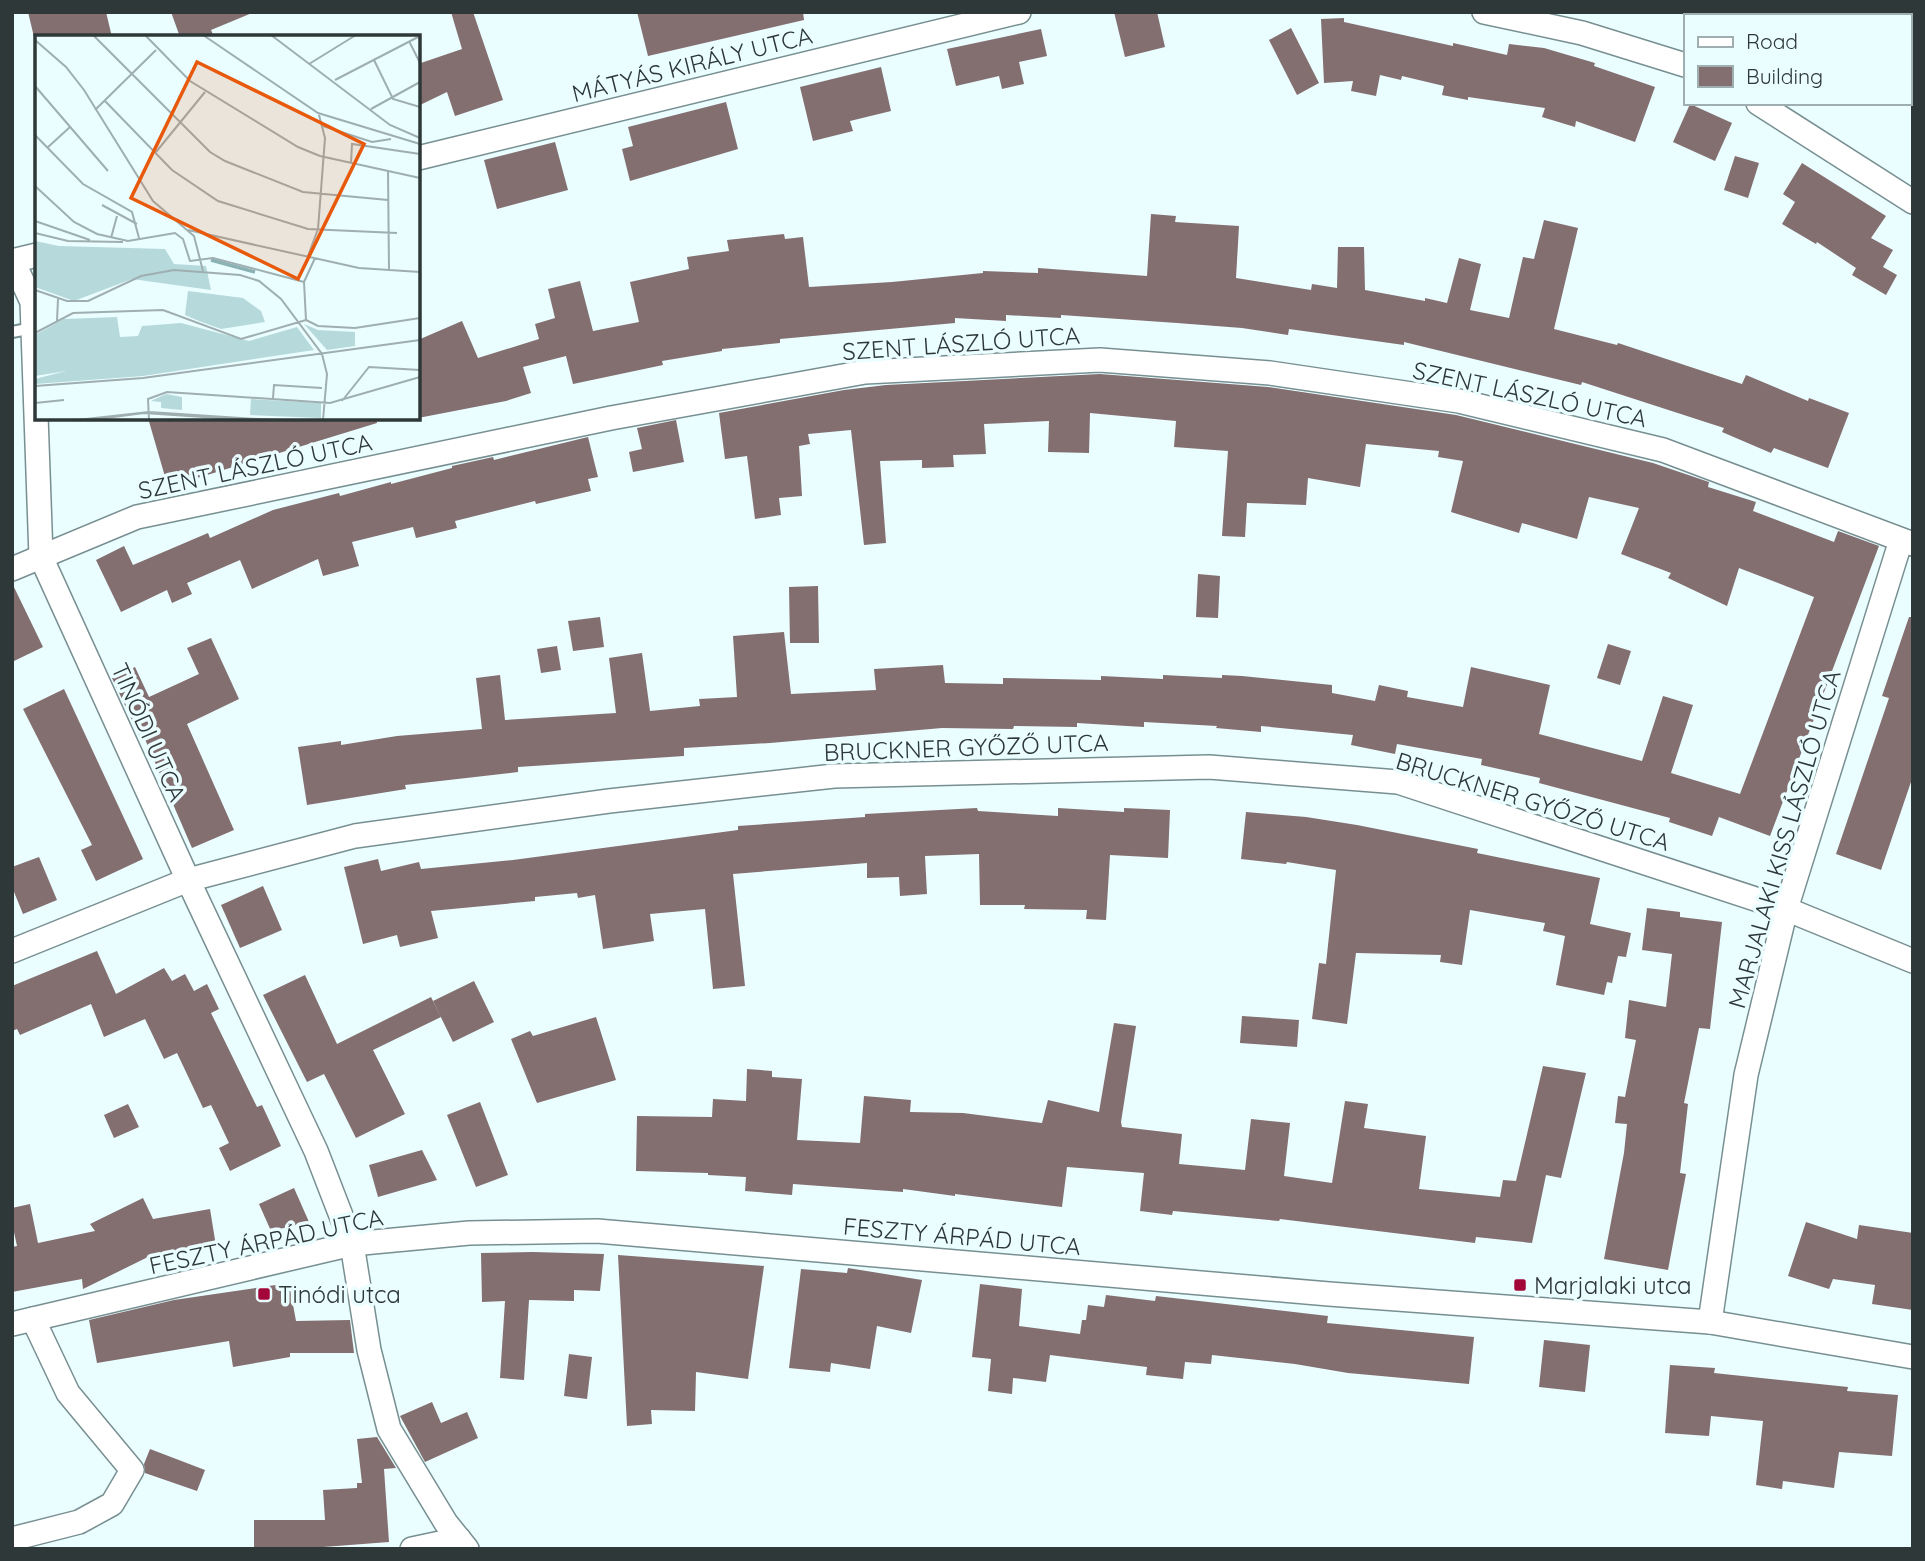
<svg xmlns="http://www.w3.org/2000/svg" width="1925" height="1561" font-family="Quicksand,sans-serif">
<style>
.building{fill:#836e70}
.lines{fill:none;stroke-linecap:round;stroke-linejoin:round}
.service-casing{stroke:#788f91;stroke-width:14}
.minor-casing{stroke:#788f91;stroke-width:26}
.service{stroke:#fff;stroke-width:10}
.minor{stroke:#fff;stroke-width:23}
.poi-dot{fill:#a30639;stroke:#eafdff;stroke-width:2.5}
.labels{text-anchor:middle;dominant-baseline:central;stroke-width:7;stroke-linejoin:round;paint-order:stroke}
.street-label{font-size:24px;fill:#2f3839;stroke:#eafdff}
.poi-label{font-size:24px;fill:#2f3839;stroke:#eafdff;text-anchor:start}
.inset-river{fill:none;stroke:#8ab2b4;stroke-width:3.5}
.inset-road{fill:none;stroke:#9faeb0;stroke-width:2}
.view{fill:#e8590c;fill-opacity:0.15;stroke:#e8590c;stroke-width:3.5}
.inset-edge{fill:none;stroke:#2f3839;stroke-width:3.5}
</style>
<rect width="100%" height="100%" fill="#eafdff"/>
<g class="building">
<path d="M 28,12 L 106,12 L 112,37 L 34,37 Z"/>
<path d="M 171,12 L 252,12 L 252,13 L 211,30 L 214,37 L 180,37 Z"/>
<path d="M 451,12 L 473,12 L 503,100 L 455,116 L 447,92 L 418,106 L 418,64 L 462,49 Z"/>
<path d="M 637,12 L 803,12 L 804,20 L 648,56 Z"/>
<path d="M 1114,12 L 1157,12 L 1165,47 L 1125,57 Z"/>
<path d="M 1344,18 L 1344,22 L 1453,46 L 1453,43 L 1507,55 L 1509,44 L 1544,48 L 1595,63 L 1594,66 L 1655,87 L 1635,142 L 1576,121 L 1575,127 L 1542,117 L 1545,108 L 1468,97 L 1468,100 L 1442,95 L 1444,86 L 1402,76 L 1401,80 L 1380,75 L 1376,96 L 1351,91 L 1353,81 L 1324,83 L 1321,19 Z"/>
<path d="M 1291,28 L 1319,83 L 1297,95 L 1269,40 Z"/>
<path d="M 1041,29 L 1047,56 L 1019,62 L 1024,84 L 1002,89 L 999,76 L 956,86 L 947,49 Z"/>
<path d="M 881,67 L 891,111 L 850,121 L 853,131 L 813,141 L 800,87 Z"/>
<path d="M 726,102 L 738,149 L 630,181 L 622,149 L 633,146 L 628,127 Z"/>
<path d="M 1690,104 L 1732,123 L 1715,161 L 1673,142 Z"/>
<path d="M 555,142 L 568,190 L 497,209 L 484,160 Z"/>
<path d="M 1735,156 L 1759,163 L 1748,198 L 1724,190 Z"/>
<path d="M 1802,163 L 1886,216 L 1871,238 L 1893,250 L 1883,267 L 1897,275 L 1886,295 L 1852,275 L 1856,268 L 1817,242 L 1816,244 L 1782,224 L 1795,202 L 1783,194 Z"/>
<path d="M 1151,214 L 1176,216 L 1175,222 L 1239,226 L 1236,278 L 1311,290 L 1312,284 L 1337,288 L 1338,247 L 1364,247 L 1365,290 L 1425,301 L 1425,298 L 1447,303 L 1459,258 L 1481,264 L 1470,310 L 1509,318 L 1523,257 L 1534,259 L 1544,220 L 1578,228 L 1554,329 L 1617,345 L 1618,343 L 1742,384 L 1746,375 L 1808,401 L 1809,398 L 1849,413 L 1828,468 L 1774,448 L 1771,453 L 1722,432 L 1724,428 L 1582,382 L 1581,385 L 1404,342 L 1404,345 L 1289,329 L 1288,335 L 1242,328 L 1177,323 L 1061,315 L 1061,318 L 1006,315 L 1006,321 L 955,318 L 955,323 L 780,339 L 780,343 L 722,349 L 722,351 L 662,361 L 663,365 L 573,384 L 566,356 L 523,367 L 531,393 L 506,401 L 418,418 L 418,340 L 462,321 L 478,358 L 539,339 L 535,324 L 555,318 L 548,289 L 580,281 L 593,331 L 639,322 L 630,282 L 689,269 L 687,257 L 729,251 L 727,240 L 784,234 L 785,239 L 803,237 L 809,287 L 892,282 L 983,273 L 983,271 L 1038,273 L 1038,268 L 1147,276 Z"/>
<path d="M 1100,374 L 1268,387 L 1456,415 L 1653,463 L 1709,482 L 1708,487 L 1756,502 L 1753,511 L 1834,542 L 1838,531 L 1879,546 L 1770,836 L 1719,817 L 1712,836 L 1669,822 L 1670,818 L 1539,783 L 1540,778 L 1481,765 L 1482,759 L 1397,744 L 1395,754 L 1351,745 L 1353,735 L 1261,726 L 1261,732 L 1216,728 L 1217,726 L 1144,722 L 1144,727 L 1077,723 L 1077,727 L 1014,726 L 1013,729 L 942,728 L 770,743 L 684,748 L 684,756 L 518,767 L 518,772 L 405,785 L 406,789 L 307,805 L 298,747 L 341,741 L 341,745 L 397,736 L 482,729 L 476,678 L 500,675 L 505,720 L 616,713 L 609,658 L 642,653 L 650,711 L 700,706 L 699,699 L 737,697 L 733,636 L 784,632 L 791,694 L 876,690 L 874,669 L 943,665 L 945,683 L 1003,684 L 1003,678 L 1101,680 L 1101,676 L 1163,679 L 1163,675 L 1222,678 L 1222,675 L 1242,676 L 1332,685 L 1332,693 L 1375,701 L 1379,685 L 1408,691 L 1407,697 L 1463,707 L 1471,667 L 1550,685 L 1539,734 L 1642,761 L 1663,696 L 1693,705 L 1671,773 L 1740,794 L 1814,597 L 1739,568 L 1727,606 L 1668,578 L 1671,573 L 1621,554 L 1639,508 L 1589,497 L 1577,539 L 1522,523 L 1519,533 L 1451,512 L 1463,461 L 1438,457 L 1439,451 L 1366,444 L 1360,487 L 1308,478 L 1306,505 L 1247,503 L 1245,537 L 1222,536 L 1228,451 L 1174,447 L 1176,421 L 1090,413 L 1089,453 L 1048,452 L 1049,421 L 984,424 L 986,454 L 953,455 L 954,467 L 922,468 L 922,460 L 880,461 L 886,543 L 864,545 L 851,430 L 808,434 L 810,444 L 799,446 L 802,496 L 779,498 L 781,515 L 755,519 L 747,456 L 725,459 L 719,413 L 844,390 L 886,385 Z"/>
<path d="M 148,418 L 376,418 L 377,423 L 168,487 Z"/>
<path d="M 676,420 L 684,462 L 633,472 L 629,452 L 642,449 L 637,428 Z"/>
<path d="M 588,437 L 598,477 L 588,479 L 591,491 L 536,504 L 535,501 L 455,521 L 457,528 L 416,538 L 413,527 L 352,542 L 359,566 L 323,576 L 318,559 L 252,589 L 240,560 L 187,583 L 192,594 L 172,603 L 167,590 L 121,612 L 96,560 L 124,546 L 133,565 L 208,533 L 210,538 L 273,510 L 339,493 L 340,496 L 391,482 L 391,484 L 452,468 L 452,466 L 493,457 L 494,460 Z"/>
<path d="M 1198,574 L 1220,576 L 1218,618 L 1196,617 Z"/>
<path d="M 12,583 L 43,647 L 12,662 Z"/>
<path d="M 818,586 L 819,643 L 790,643 L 789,587 Z"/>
<path d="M 600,617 L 604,647 L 573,651 L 568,621 Z"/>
<path d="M 1909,617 L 1913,617 L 1913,776 L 1881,870 L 1836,854 L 1889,698 L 1882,696 Z"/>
<path d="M 211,638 L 239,699 L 187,724 L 234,830 L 192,848 L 144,737 L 141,739 L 112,678 L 135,667 L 149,697 L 199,674 L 187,648 Z"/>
<path d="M 1608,644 L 1631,651 L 1620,685 L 1597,678 Z"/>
<path d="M 557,646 L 561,670 L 541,673 L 537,649 Z"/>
<path d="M 64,689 L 143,859 L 96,881 L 81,850 L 92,845 L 23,709 Z"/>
<path d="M 977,808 L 978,811 L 1058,816 L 1058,808 L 1124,812 L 1124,808 L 1170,810 L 1168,858 L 1110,855 L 1106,920 L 1086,919 L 1087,910 L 1024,909 L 1025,905 L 980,905 L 979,854 L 925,856 L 927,894 L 900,896 L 899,877 L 867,878 L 867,863 L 733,874 L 745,986 L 713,989 L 705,909 L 650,914 L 654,941 L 603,949 L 595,895 L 578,898 L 577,893 L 535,897 L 535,901 L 431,911 L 438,938 L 400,947 L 397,935 L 363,944 L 344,867 L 378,859 L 381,871 L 419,862 L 421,869 L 513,860 L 738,830 L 738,826 L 865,817 L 865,814 Z"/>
<path d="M 1246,812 L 1306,817 L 1357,825 L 1478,849 L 1477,853 L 1600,878 L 1590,924 L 1631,933 L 1626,957 L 1618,956 L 1612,983 L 1607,982 L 1604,995 L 1556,985 L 1565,936 L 1543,931 L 1545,923 L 1470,910 L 1462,965 L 1440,962 L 1441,955 L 1356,953 L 1347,1024 L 1312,1019 L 1319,963 L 1326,964 L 1336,870 L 1287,862 L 1286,864 L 1241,859 Z"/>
<path d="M 39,857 L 57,900 L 23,914 L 12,887 L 12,867 Z"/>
<path d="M 263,886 L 282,930 L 240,948 L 221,905 Z"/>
<path d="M 1647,908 L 1680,912 L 1680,917 L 1722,922 L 1710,1029 L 1699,1028 L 1684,1103 L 1688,1104 L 1680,1173 L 1686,1174 L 1668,1270 L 1604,1259 L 1624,1153 L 1627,1124 L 1615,1123 L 1618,1096 L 1625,1097 L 1636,1040 L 1625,1038 L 1629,1000 L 1666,1007 L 1672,954 L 1642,950 Z"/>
<path d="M 97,951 L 116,994 L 164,968 L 172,981 L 185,974 L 194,991 L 207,984 L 219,1009 L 211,1013 L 257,1107 L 262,1105 L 281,1146 L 230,1171 L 219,1148 L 229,1143 L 211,1105 L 203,1108 L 177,1053 L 164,1059 L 145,1019 L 104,1037 L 91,1004 L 20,1035 L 17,1029 L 12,1031 L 12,986 Z"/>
<path d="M 305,975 L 337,1044 L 431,997 L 441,1017 L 373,1050 L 405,1114 L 356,1138 L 324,1074 L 307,1082 L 263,995 Z"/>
<path d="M 474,981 L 494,1022 L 453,1042 L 433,1001 Z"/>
<path d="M 1242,1016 L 1299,1020 L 1297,1047 L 1240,1043 Z"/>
<path d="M 596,1017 L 616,1080 L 537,1103 L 511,1039 L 530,1031 L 533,1036 Z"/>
<path d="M 1114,1023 L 1136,1026 L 1121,1122 L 1122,1127 L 1182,1134 L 1179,1164 L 1245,1170 L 1251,1119 L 1290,1123 L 1284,1176 L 1332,1183 L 1345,1101 L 1368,1104 L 1364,1128 L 1426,1136 L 1419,1189 L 1500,1197 L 1503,1180 L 1516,1181 L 1543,1066 L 1586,1073 L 1561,1178 L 1546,1175 L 1532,1243 L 1476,1237 L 1475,1243 L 1280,1219 L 1279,1221 L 1173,1211 L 1172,1215 L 1140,1211 L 1144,1173 L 1067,1167 L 1062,1207 L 955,1194 L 955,1196 L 903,1189 L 903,1192 L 793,1184 L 792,1195 L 745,1191 L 746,1177 L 708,1175 L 708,1173 L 636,1171 L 637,1116 L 712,1117 L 713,1099 L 746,1101 L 747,1069 L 772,1071 L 772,1077 L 802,1079 L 797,1140 L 860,1143 L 864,1096 L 911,1100 L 910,1112 L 963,1113 L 1042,1123 L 1048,1100 L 1099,1112 Z"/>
<path d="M 480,1102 L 508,1175 L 476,1187 L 447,1115 Z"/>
<path d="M 128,1104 L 139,1127 L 114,1138 L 104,1115 Z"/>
<path d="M 422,1150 L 437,1180 L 378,1197 L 369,1165 Z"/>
<path d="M 294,1188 L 309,1222 L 271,1231 L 259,1204 Z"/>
<path d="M 143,1198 L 153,1219 L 210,1209 L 216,1246 L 150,1256 L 83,1289 L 82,1279 L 12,1292 L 12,1247 L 17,1246 L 12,1223 L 12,1208 L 30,1204 L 38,1243 L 95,1231 L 90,1224 Z"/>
<path d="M 1806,1222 L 1857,1239 L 1859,1225 L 1913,1233 L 1913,1310 L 1872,1304 L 1875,1285 L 1833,1279 L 1829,1289 L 1788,1276 Z"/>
<path d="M 533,1252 L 604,1254 L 600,1291 L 574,1290 L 574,1301 L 529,1300 L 524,1380 L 500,1378 L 505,1301 L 482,1302 L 481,1253 Z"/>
<path d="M 618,1255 L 764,1266 L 748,1379 L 696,1372 L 695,1411 L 651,1410 L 652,1424 L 627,1426 Z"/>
<path d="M 848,1268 L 922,1280 L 911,1333 L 877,1326 L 870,1369 L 831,1363 L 830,1372 L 789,1368 L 801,1269 L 847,1273 Z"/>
<path d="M 289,1283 L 296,1321 L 350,1320 L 354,1353 L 290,1353 L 290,1357 L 233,1367 L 229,1341 L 97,1363 L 89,1320 L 174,1300 Z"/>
<path d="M 980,1284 L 1022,1289 L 1019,1326 L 1080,1334 L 1082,1320 L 1086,1320 L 1088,1305 L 1104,1307 L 1106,1295 L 1155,1301 L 1156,1296 L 1243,1306 L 1328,1316 L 1327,1323 L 1474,1337 L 1469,1384 L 1348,1373 L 1295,1364 L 1212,1355 L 1211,1364 L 1185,1362 L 1183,1379 L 1146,1375 L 1147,1367 L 1050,1355 L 1046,1382 L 1013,1378 L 1012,1394 L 988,1391 L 991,1359 L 972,1357 Z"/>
<path d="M 1544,1340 L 1590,1345 L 1585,1392 L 1539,1387 Z"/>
<path d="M 569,1354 L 592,1357 L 587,1399 L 564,1396 Z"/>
<path d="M 1670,1365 L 1715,1368 L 1714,1373 L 1848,1387 L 1847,1391 L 1898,1395 L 1892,1456 L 1839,1452 L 1834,1488 L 1783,1481 L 1782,1489 L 1756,1485 L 1763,1421 L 1711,1416 L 1709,1436 L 1665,1433 Z"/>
<path d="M 432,1402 L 441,1423 L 467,1412 L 478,1438 L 425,1462 L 400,1416 Z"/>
<path d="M 377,1437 L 396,1468 L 384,1469 L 389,1542 L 297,1549 L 254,1549 L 254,1520 L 325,1520 L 323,1490 L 357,1488 L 357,1483 L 362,1483 L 357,1439 Z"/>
<path d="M 150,1449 L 205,1470 L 197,1491 L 145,1473 L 144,1464 Z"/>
</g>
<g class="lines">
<defs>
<path id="service" d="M 12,332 L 33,328"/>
<g id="minor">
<path d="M 1484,12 L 1582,33 L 1685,65"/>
<path d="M 1758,103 L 1913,202"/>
<path d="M 418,158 L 1019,12"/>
<path d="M 12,261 L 37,255"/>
<path d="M 13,261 L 32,302 L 41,557 L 188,880 L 316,1151 L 352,1244 L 369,1350 L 389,1429 L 446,1523 L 467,1549"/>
<path d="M 12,569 L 137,517 L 611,418 L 865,372 L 1100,360 L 1270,373 L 1459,401 L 1663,450 L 1913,544"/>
<path d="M 12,951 L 188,880 L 355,836 L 609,801 L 834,776 L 1209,767 L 1398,782 L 1786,909 L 1913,961"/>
<path d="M 1710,1322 L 1746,1075 L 1786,909 L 1901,540"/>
<path d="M 12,1324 L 352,1244 L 469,1233 L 597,1231 L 1329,1294 L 1710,1322 L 1913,1357"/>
<path d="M 12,1539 L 79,1522 L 112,1504 L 132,1470 L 68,1393 L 33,1319"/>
<path d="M 412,1549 L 459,1539"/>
</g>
</defs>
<use href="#service" class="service-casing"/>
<use href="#minor" class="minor-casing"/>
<use href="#service" class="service"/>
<use href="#minor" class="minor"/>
</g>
<g class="poi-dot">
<rect x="1513" y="1278" width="14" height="14" rx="3.5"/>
<rect x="257" y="1287" width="14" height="14" rx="3.5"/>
</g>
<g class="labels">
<g class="street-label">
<text transform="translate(692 64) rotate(-14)">MÁTYÁS KIRÁLY UTCA</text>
<text transform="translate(961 343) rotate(-4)">SZENT LÁSZLÓ UTCA</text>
<text transform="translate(1530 394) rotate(12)">SZENT LÁSZLÓ UTCA</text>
<text transform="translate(255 466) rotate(-12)">SZENT LÁSZLÓ UTCA</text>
<text transform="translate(149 732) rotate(66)">TINÓDI UTCA</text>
<text transform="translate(966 747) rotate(-2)">BRUCKNER GYŐZŐ UTCA</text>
<text transform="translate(1533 801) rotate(17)">BRUCKNER GYŐZŐ UTCA</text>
<text transform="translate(1784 839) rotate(-74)">MARJALAKI KISS LÁSZLÓ UTCA</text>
<text transform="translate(962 1236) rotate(5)">FESZTY ÁRPÁD UTCA</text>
<text transform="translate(266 1241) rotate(-12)">FESZTY ÁRPÁD UTCA</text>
</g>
<g class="poi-label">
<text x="1534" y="1285">Marjalaki utca</text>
<text x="278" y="1294">Tinódi utca</text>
</g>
</g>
<g transform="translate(35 35)">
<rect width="385" height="385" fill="#eafdff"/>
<path d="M 0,206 L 24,211 L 130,214 L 139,229 L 171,231 L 176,255 L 97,244 L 39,266 L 0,252 ZM 153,256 L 208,263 L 226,276 L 230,287 L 186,294 L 164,286 L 150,280 ZM 82,282 L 85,302 L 103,301 L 107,291 L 146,288 L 214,306 L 262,292 L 279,315 L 108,341 L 0,349 L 0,344 L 31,336 L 0,341 L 0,300 L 29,284 ZM 269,289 L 283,295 L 320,297 L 320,311 L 292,315 ZM 131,359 L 147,362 L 147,375 L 126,373 L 126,367 L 116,366 ZM 216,364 L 286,368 L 286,383 L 215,380 Z" fill="#b6d9dc"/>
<path class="inset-river" d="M 176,225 L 220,237"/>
<path class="inset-road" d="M 58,0 L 175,117 L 190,126 L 268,157 L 353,165M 110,0 L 155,46 L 263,112 L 285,121 L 385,143M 168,0 L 283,78 L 385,109M 236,0 L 355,90 L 385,103M 0,5 L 31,32 L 49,55 L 118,166 L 159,201 L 168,236M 374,6 L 385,28M 339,25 L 358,64 L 385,72M 274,29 L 321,0M 300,45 L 385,1M 0,51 L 73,136M 69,65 L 137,135 L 183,166 L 273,194 L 362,198M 336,74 L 385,47M 60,75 L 121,15M 288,91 L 337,107 L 356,104M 0,100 L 48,149 L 97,177 L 104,203M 12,113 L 35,92M 121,117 L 170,57M 316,128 L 317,109 L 385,119M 353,136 L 354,235M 0,151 L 39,187 L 62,199 L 93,206 L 140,198 L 148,204 L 155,226 L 178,223 L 269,247M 67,170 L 102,189M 0,186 L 55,205M 153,195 L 324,233 L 385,237M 0,198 L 33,206 L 88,207M 76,203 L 82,181M 273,221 L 283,194 L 290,103 L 284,80M 0,255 L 32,266 L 53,266 L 106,241 L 139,235 L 205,240 L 224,246 L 246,264 L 287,319 L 292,339 L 288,385M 271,285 L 283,291 L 320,293 L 385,283M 271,285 L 269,247 L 280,223M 22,286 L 23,264M 0,298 L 38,278 L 128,275 L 206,304 L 271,285M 0,351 L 108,343 L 385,305M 238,363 L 239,350 L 287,353M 307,366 L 334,332 L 385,335M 0,368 L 29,365M 42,385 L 114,377 L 238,385M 55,385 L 109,378 L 213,385M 114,385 L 113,364 L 132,357 L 295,368 L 385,342"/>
<path class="view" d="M 162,27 L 329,109 L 263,244 L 96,163 Z"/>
<rect width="385" height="385" class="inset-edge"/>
</g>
<rect width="1925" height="1561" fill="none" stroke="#2f3839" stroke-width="28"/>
<rect x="1684" y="14" width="228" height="91" fill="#eafdff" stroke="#9faeb0" stroke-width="2"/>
<rect x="1698" y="37" width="35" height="10" fill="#ffffff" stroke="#9faeb0" stroke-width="2"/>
<text x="1746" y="49" font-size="21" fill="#2f3839">Road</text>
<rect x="1698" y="66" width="35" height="21" fill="#836e70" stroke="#9faeb0" stroke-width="2"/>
<text x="1746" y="84" font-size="21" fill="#2f3839">Building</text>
</svg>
